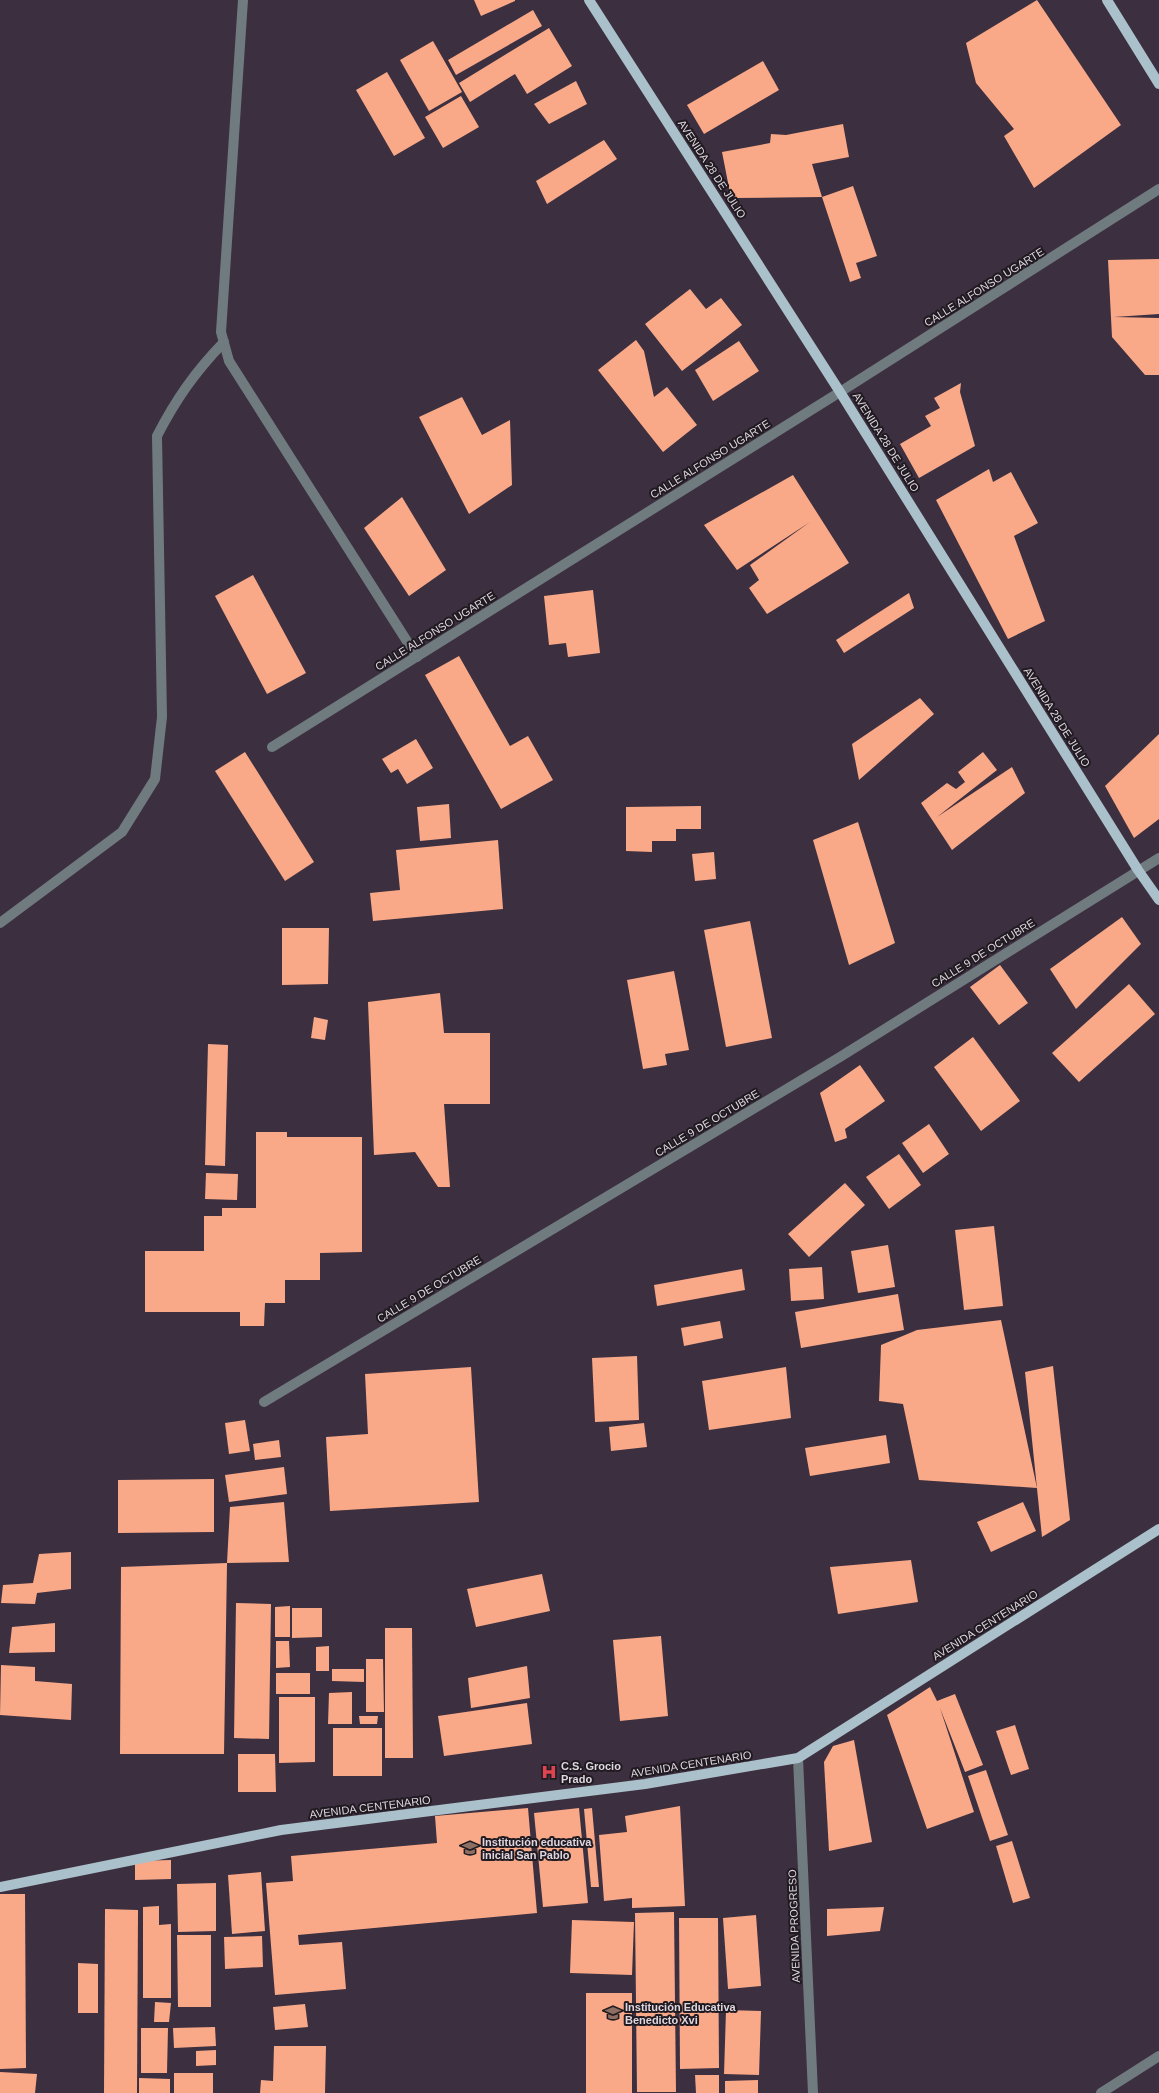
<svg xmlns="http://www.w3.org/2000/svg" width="1159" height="2093" font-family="Helvetica,sans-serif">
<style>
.building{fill:#faa988}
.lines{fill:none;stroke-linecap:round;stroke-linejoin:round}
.minor{stroke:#707b7f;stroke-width:10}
.major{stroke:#aac0ca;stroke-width:10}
.labels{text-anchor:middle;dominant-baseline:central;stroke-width:4;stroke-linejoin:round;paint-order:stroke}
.street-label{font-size:11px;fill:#dfd6e0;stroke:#201a21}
.poi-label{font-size:11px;font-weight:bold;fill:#dfd6e0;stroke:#201a21;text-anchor:start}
</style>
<rect width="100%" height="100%" fill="#3c2f3f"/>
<g class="building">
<path d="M 474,0 L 515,0 L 515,1 L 481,16 Z"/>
<path d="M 1037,0 L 1121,125 L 1034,188 L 1004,136 L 1014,129 L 976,83 L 966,43 Z"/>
<path d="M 533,10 L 542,26 L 456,75 L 448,60 Z"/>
<path d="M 549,28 L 572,66 L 527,94 L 515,74 L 470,102 L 459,83 Z"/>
<path d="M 433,41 L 462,92 L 429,111 L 400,60 Z"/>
<path d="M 763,61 L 779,90 L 704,134 L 687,105 Z"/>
<path d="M 387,72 L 425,138 L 394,156 L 356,90 Z"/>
<path d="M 576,81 L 587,104 L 549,124 L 534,104 Z"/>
<path d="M 461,96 L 479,127 L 443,148 L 425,117 Z"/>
<path d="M 843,124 L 849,157 L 812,164 L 822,197 L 731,198 L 722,152 L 770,143 L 771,134 L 786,135 Z"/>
<path d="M 604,140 L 617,159 L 547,204 L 536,181 Z"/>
<path d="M 853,186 L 877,256 L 856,263 L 861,278 L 850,282 L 822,197 Z"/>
<path d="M 1159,259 L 1159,314 L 1114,317 L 1159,318 L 1159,375 L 1145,375 L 1112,337 L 1108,260 Z"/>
<path d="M 690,289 L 706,309 L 721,298 L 742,325 L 682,371 L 645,324 Z"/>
<path d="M 636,340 L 644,351 L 654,397 L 667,387 L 697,425 L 663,452 L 598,370 Z"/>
<path d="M 739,341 L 759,371 L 713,401 L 695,370 Z"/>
<path d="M 961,383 L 960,392 L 975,446 L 919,478 L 900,444 L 931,426 L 925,416 L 940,408 L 934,398 Z"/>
<path d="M 462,397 L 482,435 L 510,420 L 512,485 L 469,514 L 419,417 Z"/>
<path d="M 989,469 L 993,482 L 1011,472 L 1038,523 L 1014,536 L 1045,621 L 1008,639 L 936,500 Z"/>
<path d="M 793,475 L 849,563 L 767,614 L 749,588 L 759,580 L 750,565 L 810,522 L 737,570 L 704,525 Z"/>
<path d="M 402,497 L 446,570 L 409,596 L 364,528 Z"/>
<path d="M 253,575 L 306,673 L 267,694 L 215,596 Z"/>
<path d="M 593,590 L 600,653 L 568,657 L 566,643 L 549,645 L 544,596 Z"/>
<path d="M 909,593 L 914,608 L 844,653 L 836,640 Z"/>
<path d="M 459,656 L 510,746 L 528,736 L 553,780 L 501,809 L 425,675 Z"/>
<path d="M 920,698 L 934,714 L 859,780 L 852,744 Z"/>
<path d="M 1159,734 L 1159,819 L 1134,838 L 1105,786 Z"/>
<path d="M 416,739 L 433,768 L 407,784 L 398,769 L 391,773 L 382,759 Z"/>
<path d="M 245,752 L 314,862 L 285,881 L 215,771 Z"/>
<path d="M 983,752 L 997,770 L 937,817 L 1012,767 L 1025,793 L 952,850 L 921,803 L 947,783 L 956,789 L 965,782 L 958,772 Z"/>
<path d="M 449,804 L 451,838 L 420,841 L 417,807 Z"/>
<path d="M 701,806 L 701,829 L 676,829 L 676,841 L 652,841 L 652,852 L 626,851 L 626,807 Z"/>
<path d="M 858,822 L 895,943 L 849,965 L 813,840 Z"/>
<path d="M 498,840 L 503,909 L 373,921 L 370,893 L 400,890 L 396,850 Z"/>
<path d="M 714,852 L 716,879 L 695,881 L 692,854 Z"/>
<path d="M 1122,917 L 1141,944 L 1076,1009 L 1050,969 Z"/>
<path d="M 750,921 L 772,1038 L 726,1047 L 704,930 Z"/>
<path d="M 282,928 L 329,928 L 328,984 L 282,985 Z"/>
<path d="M 1000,965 L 1028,1003 L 999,1025 L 970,987 Z"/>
<path d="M 674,971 L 689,1050 L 665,1054 L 667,1065 L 643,1069 L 627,980 Z"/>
<path d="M 1129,984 L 1155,1014 L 1079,1082 L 1052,1053 Z"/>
<path d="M 440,993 L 444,1033 L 490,1033 L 490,1104 L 444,1104 L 450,1187 L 438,1187 L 415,1152 L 374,1155 L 368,1002 Z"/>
<path d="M 314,1017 L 328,1020 L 325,1040 L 311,1038 Z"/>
<path d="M 973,1037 L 1020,1101 L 981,1131 L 934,1067 Z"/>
<path d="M 208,1044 L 228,1045 L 225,1166 L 205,1165 Z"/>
<path d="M 860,1065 L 885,1101 L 845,1129 L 847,1138 L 835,1142 L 820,1093 Z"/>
<path d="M 929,1124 L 949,1154 L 923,1173 L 902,1143 Z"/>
<path d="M 256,1132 L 287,1132 L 287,1137 L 362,1137 L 362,1252 L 320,1253 L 320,1280 L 285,1280 L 285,1303 L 265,1303 L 264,1326 L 240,1326 L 240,1312 L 145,1312 L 145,1251 L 204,1251 L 204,1216 L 222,1216 L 222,1208 L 256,1208 Z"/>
<path d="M 899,1154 L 921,1185 L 889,1209 L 866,1177 Z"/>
<path d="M 206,1173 L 238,1174 L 237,1200 L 205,1199 Z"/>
<path d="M 845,1183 L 865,1205 L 809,1257 L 788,1234 Z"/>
<path d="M 994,1226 L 1003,1306 L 964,1310 L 955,1230 Z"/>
<path d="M 888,1245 L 895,1287 L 858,1293 L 851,1251 Z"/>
<path d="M 822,1267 L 824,1299 L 791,1301 L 789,1269 Z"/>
<path d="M 742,1269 L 745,1290 L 657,1306 L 654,1285 Z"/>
<path d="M 898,1294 L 904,1330 L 801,1348 L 795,1312 Z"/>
<path d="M 1001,1320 L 1037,1488 L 919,1480 L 903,1404 L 879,1401 L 881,1345 L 917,1330 Z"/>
<path d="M 720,1321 L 723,1338 L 684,1346 L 681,1328 Z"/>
<path d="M 637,1356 L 639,1420 L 595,1422 L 592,1358 Z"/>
<path d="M 1053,1366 L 1070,1520 L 1042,1537 L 1025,1372 Z"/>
<path d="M 471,1367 L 479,1502 L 330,1511 L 326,1437 L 368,1434 L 365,1374 Z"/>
<path d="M 786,1367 L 791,1418 L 709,1430 L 702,1381 Z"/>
<path d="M 245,1420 L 250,1451 L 229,1454 L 225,1423 Z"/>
<path d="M 644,1423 L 647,1447 L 611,1451 L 609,1427 Z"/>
<path d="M 886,1435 L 890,1463 L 810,1476 L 805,1448 Z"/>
<path d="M 279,1440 L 281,1457 L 255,1460 L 253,1444 Z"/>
<path d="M 284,1467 L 287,1494 L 229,1502 L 225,1475 Z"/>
<path d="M 214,1479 L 214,1532 L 118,1533 L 118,1480 Z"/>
<path d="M 284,1502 L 289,1562 L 227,1563 L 224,1754 L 120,1754 L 121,1567 L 227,1563 L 230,1507 Z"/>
<path d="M 1023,1502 L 1036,1531 L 991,1552 L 977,1522 Z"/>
<path d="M 71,1552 L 71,1589 L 37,1593 L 35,1604 L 1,1603 L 3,1585 L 33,1583 L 39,1554 Z"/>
<path d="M 911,1560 L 918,1602 L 838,1614 L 830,1567 Z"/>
<path d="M 542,1574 L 550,1611 L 476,1627 L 467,1589 Z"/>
<path d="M 236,1603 L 271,1604 L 269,1739 L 234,1738 Z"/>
<path d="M 290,1606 L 290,1637 L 275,1637 L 275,1607 Z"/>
<path d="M 292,1608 L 322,1608 L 322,1637 L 292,1638 Z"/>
<path d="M 55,1623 L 55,1652 L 9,1653 L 12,1627 Z"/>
<path d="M 385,1628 L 412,1628 L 413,1758 L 385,1758 Z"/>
<path d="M 661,1636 L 668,1716 L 620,1721 L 613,1640 Z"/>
<path d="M 276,1641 L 289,1641 L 290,1667 L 276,1668 Z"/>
<path d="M 329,1646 L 329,1671 L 316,1671 L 316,1647 Z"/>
<path d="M 366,1659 L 383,1659 L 384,1712 L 366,1712 Z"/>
<path d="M 1,1665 L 35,1667 L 35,1681 L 72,1684 L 71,1720 L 0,1715 Z"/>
<path d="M 527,1666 L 530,1698 L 471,1708 L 468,1678 Z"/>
<path d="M 332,1669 L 364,1669 L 364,1682 L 332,1681 Z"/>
<rect x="276" y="1673" width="34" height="21"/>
<path d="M 930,1687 L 937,1701 L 955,1694 L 983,1765 L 965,1772 L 940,1708 L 974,1812 L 927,1829 L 887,1715 Z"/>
<path d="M 352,1692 L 352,1724 L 328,1724 L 329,1693 Z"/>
<path d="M 279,1697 L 315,1697 L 315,1762 L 279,1763 Z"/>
<path d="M 527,1703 L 532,1744 L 444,1756 L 438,1716 Z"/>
<path d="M 359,1716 L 378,1716 L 377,1724 L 360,1724 Z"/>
<path d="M 1015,1725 L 1029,1769 L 1011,1775 L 996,1731 Z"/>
<rect x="333" y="1728" width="49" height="48"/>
<path d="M 854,1740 L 872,1842 L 829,1851 L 824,1762 L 833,1746 Z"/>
<path d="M 238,1754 L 275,1754 L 276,1792 L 238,1792 Z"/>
<path d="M 986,1770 L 1008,1835 L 990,1841 L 968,1776 Z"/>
<path d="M 680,1806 L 685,1906 L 632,1908 L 632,1898 L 604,1901 L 599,1835 L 627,1832 L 625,1816 Z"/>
<path d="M 528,1808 L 537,1913 L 298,1935 L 299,1945 L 342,1942 L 346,1989 L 275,1995 L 266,1883 L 293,1881 L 291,1856 L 437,1843 L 435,1816 Z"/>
<path d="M 579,1808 L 588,1903 L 543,1907 L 534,1813 Z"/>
<path d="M 592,1808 L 599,1887 L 591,1887 L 584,1809 Z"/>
<path d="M 1012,1841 L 1030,1898 L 1013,1903 L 996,1846 Z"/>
<path d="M 171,1860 L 171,1879 L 135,1880 L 135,1861 Z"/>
<path d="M 261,1872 L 265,1931 L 232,1934 L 228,1875 Z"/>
<path d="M 216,1883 L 216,1931 L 178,1932 L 177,1884 Z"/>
<path d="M 0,1894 L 25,1894 L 26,2068 L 0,2069 Z"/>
<path d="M 159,1906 L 159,1925 L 171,1924 L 171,1998 L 143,1998 L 143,1907 Z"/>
<path d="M 884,1907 L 880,1931 L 827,1936 L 827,1909 Z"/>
<path d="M 105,1909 L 138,1910 L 137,2093 L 104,2093 Z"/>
<path d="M 674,1912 L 676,2092 L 637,2092 L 635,1913 Z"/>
<path d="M 756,1915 L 761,1986 L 728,1989 L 723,1918 Z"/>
<path d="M 679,1918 L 718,1918 L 719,2068 L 680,2069 Z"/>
<path d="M 572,1920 L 634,1922 L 632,1975 L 570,1973 Z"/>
<path d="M 177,1935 L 211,1935 L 211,2007 L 178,2007 Z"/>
<path d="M 262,1936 L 263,1967 L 225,1969 L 224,1937 Z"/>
<path d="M 78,1963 L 98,1964 L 98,2013 L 78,2013 Z"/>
<rect x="586" y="1993" width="46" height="100"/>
<path d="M 155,2002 L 171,2003 L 169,2022 L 154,2022 Z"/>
<path d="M 305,2004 L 308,2027 L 275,2030 L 273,2007 Z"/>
<path d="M 726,2010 L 761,2011 L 759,2075 L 724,2074 Z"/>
<path d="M 215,2027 L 216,2046 L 174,2048 L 173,2028 Z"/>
<path d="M 141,2028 L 168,2028 L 167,2073 L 141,2073 Z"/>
<path d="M 274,2046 L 326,2046 L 325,2093 L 260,2093 L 261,2080 L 273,2081 Z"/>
<path d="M 216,2050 L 216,2065 L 196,2066 L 196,2051 Z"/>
<path d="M 0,2072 L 37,2074 L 35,2093 L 0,2093 Z"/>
<rect x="174" y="2073" width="39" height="20"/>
<path d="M 695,2075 L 719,2075 L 719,2093 L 696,2093 Z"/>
<path d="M 139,2078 L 170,2079 L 170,2093 L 139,2093 Z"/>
<path d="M 758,2080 L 758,2093 L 725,2093 L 725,2081 Z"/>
</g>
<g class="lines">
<g class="minor">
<path d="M 243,0 L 221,332 L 229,361 L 417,657"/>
<path d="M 272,747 L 840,392 L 1159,189"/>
<path d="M 0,923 L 122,832 L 155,779 L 162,717 L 157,436 C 176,399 195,372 224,342"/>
<path d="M 264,1402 L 840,1057 L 1159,858"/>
<path d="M 798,1758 L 813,2093"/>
<path d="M 1101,2093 L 1159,2056"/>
</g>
<g class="major">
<path d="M 589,0 L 840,392 L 1138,870 L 1159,900"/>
<path d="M 1107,0 L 1159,84"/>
<path d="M 0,1887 L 281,1830 L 645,1784 L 798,1758 L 1159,1529"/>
</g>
</g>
<defs>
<symbol id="hospital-bare" viewBox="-9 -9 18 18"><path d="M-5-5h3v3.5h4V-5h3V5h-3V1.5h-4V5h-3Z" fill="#e0444e" stroke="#201a21" stroke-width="2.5" paint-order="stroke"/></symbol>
<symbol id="school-bare" viewBox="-9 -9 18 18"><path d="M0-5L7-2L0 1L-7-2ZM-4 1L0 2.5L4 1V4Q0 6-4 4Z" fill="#8d6e63" stroke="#201a21" stroke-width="2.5" paint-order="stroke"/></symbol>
</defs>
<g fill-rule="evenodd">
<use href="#hospital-bare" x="538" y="1761" width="22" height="22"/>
<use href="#school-bare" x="459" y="1837" width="22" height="22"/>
<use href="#school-bare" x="602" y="2002" width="22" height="22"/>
</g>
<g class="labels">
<g class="street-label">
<text transform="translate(712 169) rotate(57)">AVENIDA 28 DE JULIO</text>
<text transform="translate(984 287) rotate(-32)">CALLE ALFONSO UGARTE</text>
<text transform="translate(886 442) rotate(58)">AVENIDA 28 DE JULIO</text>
<text transform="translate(710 459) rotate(-32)">CALLE ALFONSO UGARTE</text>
<text transform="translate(435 631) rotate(-32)">CALLE ALFONSO UGARTE</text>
<text transform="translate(1057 717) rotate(58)">AVENIDA 28 DE JULIO</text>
<text transform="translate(983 953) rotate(-32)">CALLE 9 DE OCTUBRE</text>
<text transform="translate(707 1123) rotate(-31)">CALLE 9 DE OCTUBRE</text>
<text transform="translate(429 1289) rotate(-31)">CALLE 9 DE OCTUBRE</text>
<text transform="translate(985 1625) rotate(-32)">AVENIDA CENTENARIO</text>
<text transform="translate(691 1764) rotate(-9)">AVENIDA CENTENARIO</text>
<text transform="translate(370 1807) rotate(-7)">AVENIDA CENTENARIO</text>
<text transform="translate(794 1926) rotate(-92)">AVENIDA PROGRESO</text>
</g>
<g class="poi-label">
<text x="561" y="1766">C.S. Grocio<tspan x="561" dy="13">Prado</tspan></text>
<text x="482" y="1842">Institución educativa<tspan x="482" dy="13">inicial San Pablo</tspan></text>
<text x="625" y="2007">Institución Educativa<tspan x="625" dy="13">Benedicto Xvi</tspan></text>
</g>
</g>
</svg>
